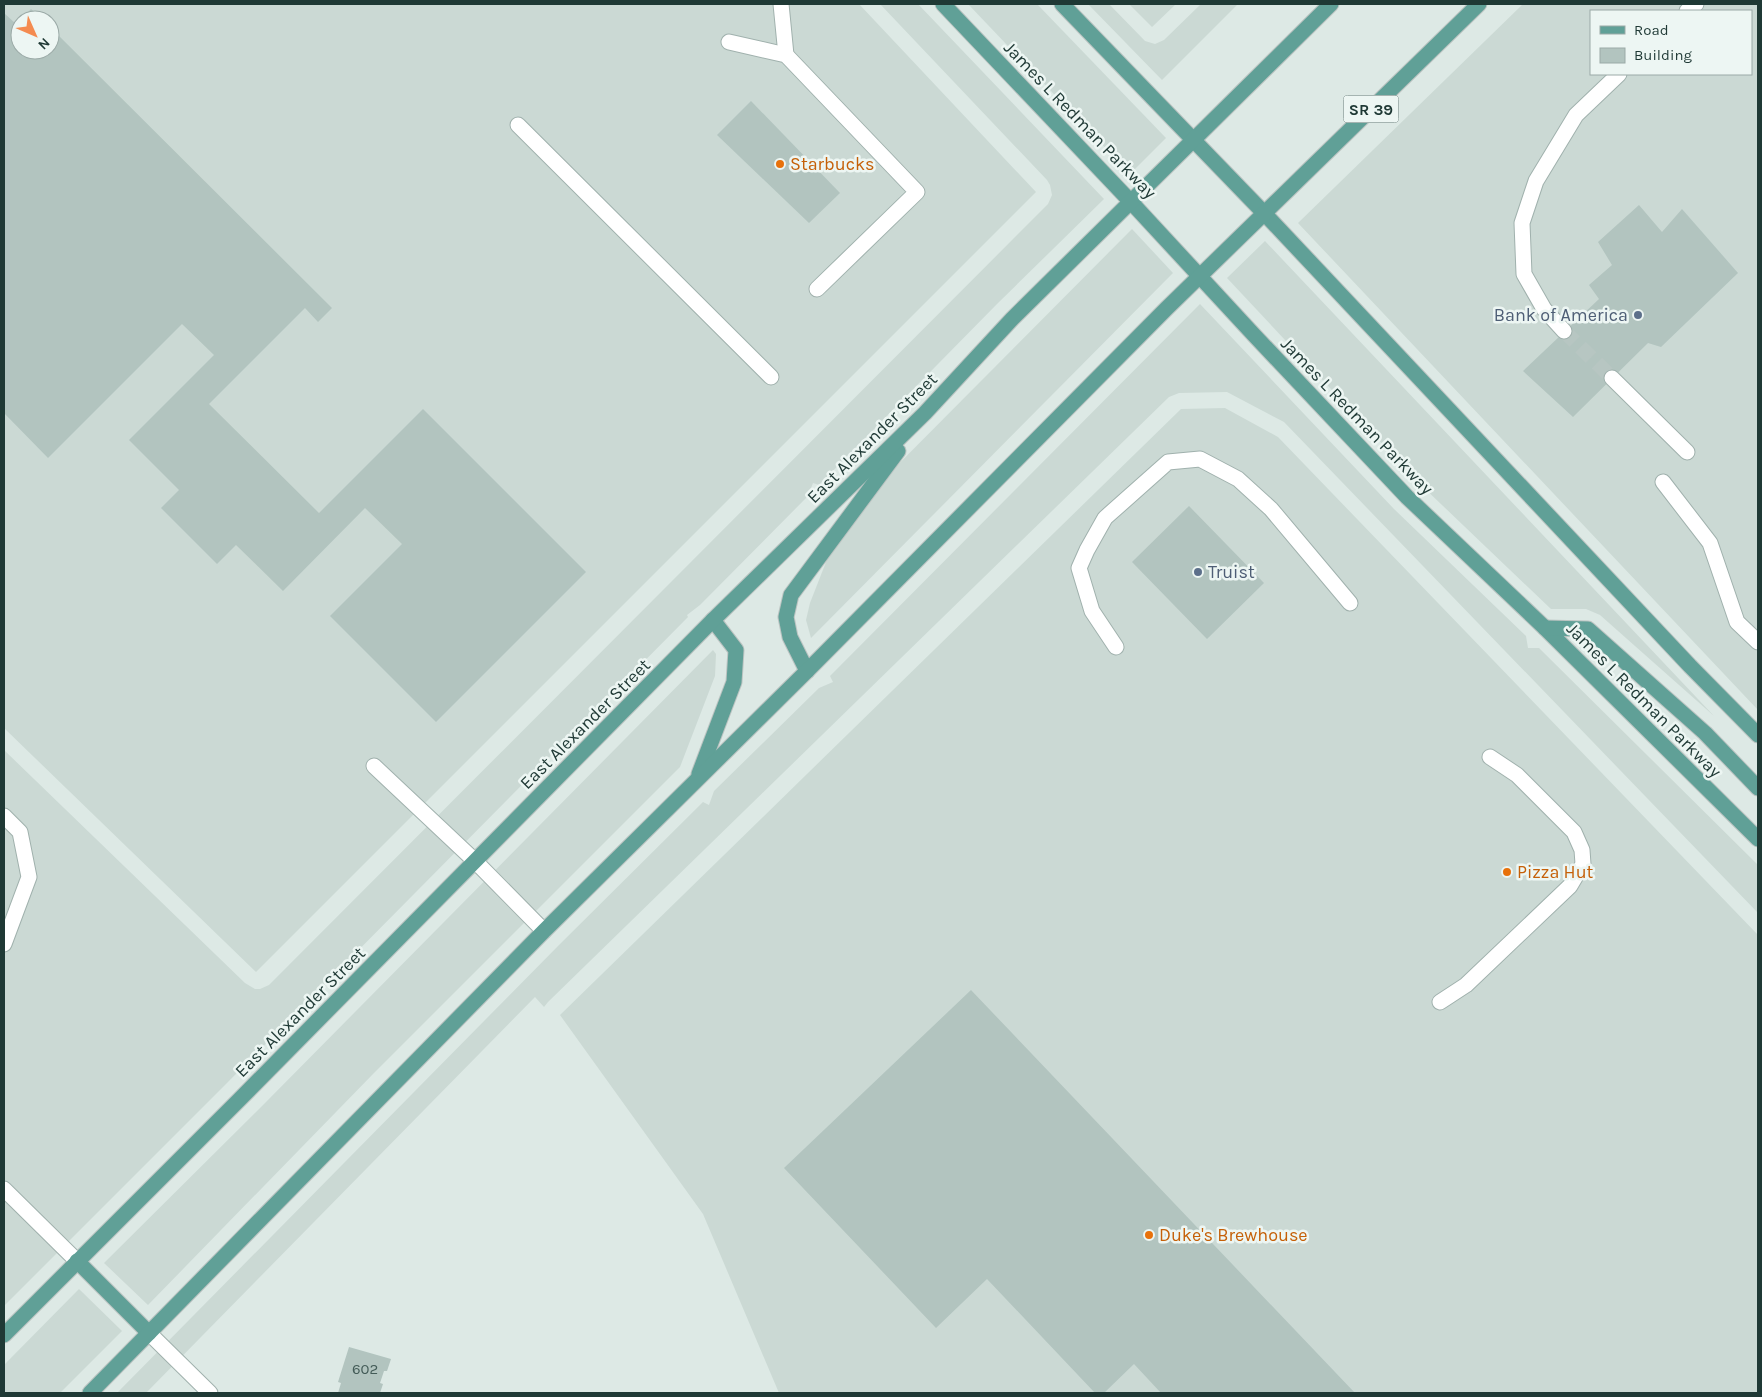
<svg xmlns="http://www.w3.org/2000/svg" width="1762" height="1397" font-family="Karla,sans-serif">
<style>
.built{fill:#cbd9d4;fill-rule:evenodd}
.building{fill:#b2c4bf}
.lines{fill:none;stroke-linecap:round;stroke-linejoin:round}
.minor-tunnel{stroke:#b7c6c2;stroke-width:15;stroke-dasharray:15 8;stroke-linecap:butt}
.minor-casing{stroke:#a0b1ad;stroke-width:17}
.major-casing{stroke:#bcc4c2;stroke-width:17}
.minor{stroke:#fff;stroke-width:15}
.major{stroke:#60a097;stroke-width:15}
.food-dot{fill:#e8710a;stroke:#edf6f3;stroke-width:2}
.service-dot{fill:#5c6f8a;stroke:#edf6f3;stroke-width:2}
.labels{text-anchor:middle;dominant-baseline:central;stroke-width:5;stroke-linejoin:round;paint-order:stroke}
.number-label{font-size:15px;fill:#445c58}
.shield{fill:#edf6f3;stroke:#5d726e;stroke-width:1}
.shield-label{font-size:16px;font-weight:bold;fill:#1f3935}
.street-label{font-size:18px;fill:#1f3935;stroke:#edf6f3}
.food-label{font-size:18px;fill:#c56008;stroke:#edf6f3;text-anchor:start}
.service-label{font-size:18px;fill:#4e5e75;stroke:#edf6f3;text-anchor:end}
</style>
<rect width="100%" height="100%" fill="#dde9e5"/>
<g class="built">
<path d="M 4,4 L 859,4 L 1036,192 L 256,972 L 4,728 ZM 20,20 L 50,20 L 50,50 L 20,50 Z"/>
<path d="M 880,4 L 918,4 L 1104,199 L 997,304 L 819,485 L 813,483 L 808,496 L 700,605 L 687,615 L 688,617 L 225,1085 L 4,1306 L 4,750 L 245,983 L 255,989 L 260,989 L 269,985 L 1048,204 L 1052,195 L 1050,185 L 1047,180 Z"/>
<path d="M 968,4 L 1037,4 L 1166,138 L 1130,174 Z"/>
<path d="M 1088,4 L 1109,4 L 1145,41 L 1155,44 L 1164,40 L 1201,4 L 1238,4 L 1162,80 Z"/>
<path d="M 1129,4 L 1176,4 L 1152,27 Z"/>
<path d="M 1523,4 L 1758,4 L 1758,710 L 1298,223 ZM 1591,11 L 1751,11 L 1751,74 L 1591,74 Z"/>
<path d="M 1132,229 L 1173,273 L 811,638 L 806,620 L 810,603 L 842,521 Z"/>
<path d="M 1265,241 L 1714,716 L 1600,615 L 1586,609 L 1551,609 L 1420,484 L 1227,278 Z"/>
<path d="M 1200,304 L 1394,509 L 1526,636 L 1528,648 L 1539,648 L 1758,865 L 1758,913 L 1284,422 L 1227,392 L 1179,393 L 1169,397 L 548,1002 L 544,1007 L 535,997 L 146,1393 L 117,1393 L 559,945 L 703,802 L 709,805 L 714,791 L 819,688 L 833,682 L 830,676 Z"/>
<path d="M 1225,408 L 1278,437 L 1758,935 L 1758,1393 L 779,1393 L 703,1214 L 560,1015 L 1181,409 Z"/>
<path d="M 713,650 L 716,654 L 715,676 L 680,767 L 373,1074 L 148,1305 L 104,1263 L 267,1101 Z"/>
<path d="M 79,1289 L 122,1331 L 60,1393 L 4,1393 L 4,1365 Z"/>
</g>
<g class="building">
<path d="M 31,9 L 43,20 L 20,20 L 20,50 L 50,50 L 50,27 L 332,308 L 318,322 L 305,308 L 209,404 L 319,513 L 423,409 L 586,572 L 436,722 L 330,616 L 402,544 L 365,508 L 283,591 L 236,545 L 217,564 L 161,508 L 179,490 L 129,440 L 214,355 L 182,324 L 48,458 L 4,413 L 4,13 L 16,24 Z"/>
<path d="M 751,101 L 840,193 L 809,223 L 717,135 Z"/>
<path d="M 1639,205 L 1662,232 L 1682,209 L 1738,273 L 1661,347 L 1648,343 L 1573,417 L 1523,371 L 1599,299 L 1589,285 L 1612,265 L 1598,242 Z"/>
<path d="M 1189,506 L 1264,583 L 1207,639 L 1132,562 Z"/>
<path d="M 971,990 L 1355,1393 L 1161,1393 L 1134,1364 L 1104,1393 L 1095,1393 L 987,1279 L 936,1328 L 784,1168 Z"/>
<path d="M 349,1347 L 391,1359 L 387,1371 L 384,1371 L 380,1383 L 383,1384 L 380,1393 L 338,1393 L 341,1383 L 338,1382 Z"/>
</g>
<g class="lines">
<path class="minor-tunnel" d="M 1564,331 L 1612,378"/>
<defs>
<g id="minor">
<path d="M 781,4 L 786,55"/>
<path d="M 1687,11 L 1696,4"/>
<path d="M 729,42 L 786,55 L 917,192 L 817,289"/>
<path d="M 518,125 L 771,377"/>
<path d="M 1564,331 L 1544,309 L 1524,274 L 1522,223 L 1536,181 L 1576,115 L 1619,74"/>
<path d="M 1612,378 L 1687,452"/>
<path d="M 1663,482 L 1710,543 L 1737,622 L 1758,642"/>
<path d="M 1116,647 L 1092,611 L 1079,568 L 1087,550 L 1105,518 L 1168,462 L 1200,459 L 1238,479 L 1271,509 L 1350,603"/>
<path d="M 374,766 L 475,861 L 544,931"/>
<path d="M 4,816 L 20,832 L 29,877 L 4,944"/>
<path d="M 1440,1002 L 1466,985 L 1570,886 L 1583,864 L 1582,850 L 1574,832 L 1517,775 L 1490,757"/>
<path d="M 4,1189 L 77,1261"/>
<path d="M 149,1333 L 210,1393"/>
</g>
<g id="major">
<path d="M 943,4 L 1131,202 L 1254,335 L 1407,497 L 1545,628 L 1758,839"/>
<path d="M 1062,4 L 1264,213 L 1690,666 L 1758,735"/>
<path d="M 1545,628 L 1588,629 L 1705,733 L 1758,788"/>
<path d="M 807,671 L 790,637 L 786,617 L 791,595 L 898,451"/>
<path d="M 699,774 L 734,682 L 736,650 L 713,620"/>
<path d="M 77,1261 L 149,1333"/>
<path d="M 4,1335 L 239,1100 L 713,620 L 925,413 L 1012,319 L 1331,4"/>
<path d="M 90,1393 L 544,931 L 807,671 L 1167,308 L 1479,4"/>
</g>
</defs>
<use href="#minor" class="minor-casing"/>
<use href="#major" class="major-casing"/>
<use href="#minor" class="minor"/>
<use href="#major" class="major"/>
</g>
<g class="food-dot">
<circle cx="780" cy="164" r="5"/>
<circle cx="1507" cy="872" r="5"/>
<circle cx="1149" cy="1235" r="5"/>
</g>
<g class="service-dot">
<circle cx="1638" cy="315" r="5"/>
<circle cx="1198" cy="572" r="5"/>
</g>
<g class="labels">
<g class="number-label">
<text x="365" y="1369">602</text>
</g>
<rect class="shield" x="1343.5" y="95.5" width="55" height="27" rx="4"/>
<g class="shield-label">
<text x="1371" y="109">SR 39</text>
</g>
<g class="street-label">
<text transform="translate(1080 120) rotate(46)">James L Redman Parkway</text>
<text transform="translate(1357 416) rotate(46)">James L Redman Parkway</text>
<text transform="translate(872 438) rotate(-45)">East Alexander Street</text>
<text transform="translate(1644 700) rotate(45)">James L Redman Parkway</text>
<text transform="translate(585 724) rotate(-45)">East Alexander Street</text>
<text transform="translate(300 1012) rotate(-45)">East Alexander Street</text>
</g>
<g class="food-label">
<text x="790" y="164">Starbucks</text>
<text x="1517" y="872">Pizza Hut</text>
<text x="1159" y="1235">Duke's Brewhouse</text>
</g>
<g class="service-label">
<text x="1628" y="315">Bank of America</text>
<text x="1208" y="572" text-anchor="start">Truist</text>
</g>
</g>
<rect width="1762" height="1397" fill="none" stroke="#1f3935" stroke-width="10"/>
<rect x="1590" y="10" width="162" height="65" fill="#edf6f3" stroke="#9baaa7"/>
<rect x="1600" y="26" width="25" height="8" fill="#60a097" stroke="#9baaa7"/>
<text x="1634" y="35" font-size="15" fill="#1f3935">Road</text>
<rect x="1600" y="48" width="25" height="15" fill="#b2c4bf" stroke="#9baaa7"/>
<text x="1634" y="60" font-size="15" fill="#1f3935">Building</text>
<g transform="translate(35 35) rotate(135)"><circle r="24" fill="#edf6f3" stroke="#9baaa7"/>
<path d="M0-4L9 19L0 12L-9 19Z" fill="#f48b50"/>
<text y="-8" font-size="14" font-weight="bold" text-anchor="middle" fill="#1f3935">N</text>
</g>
</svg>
